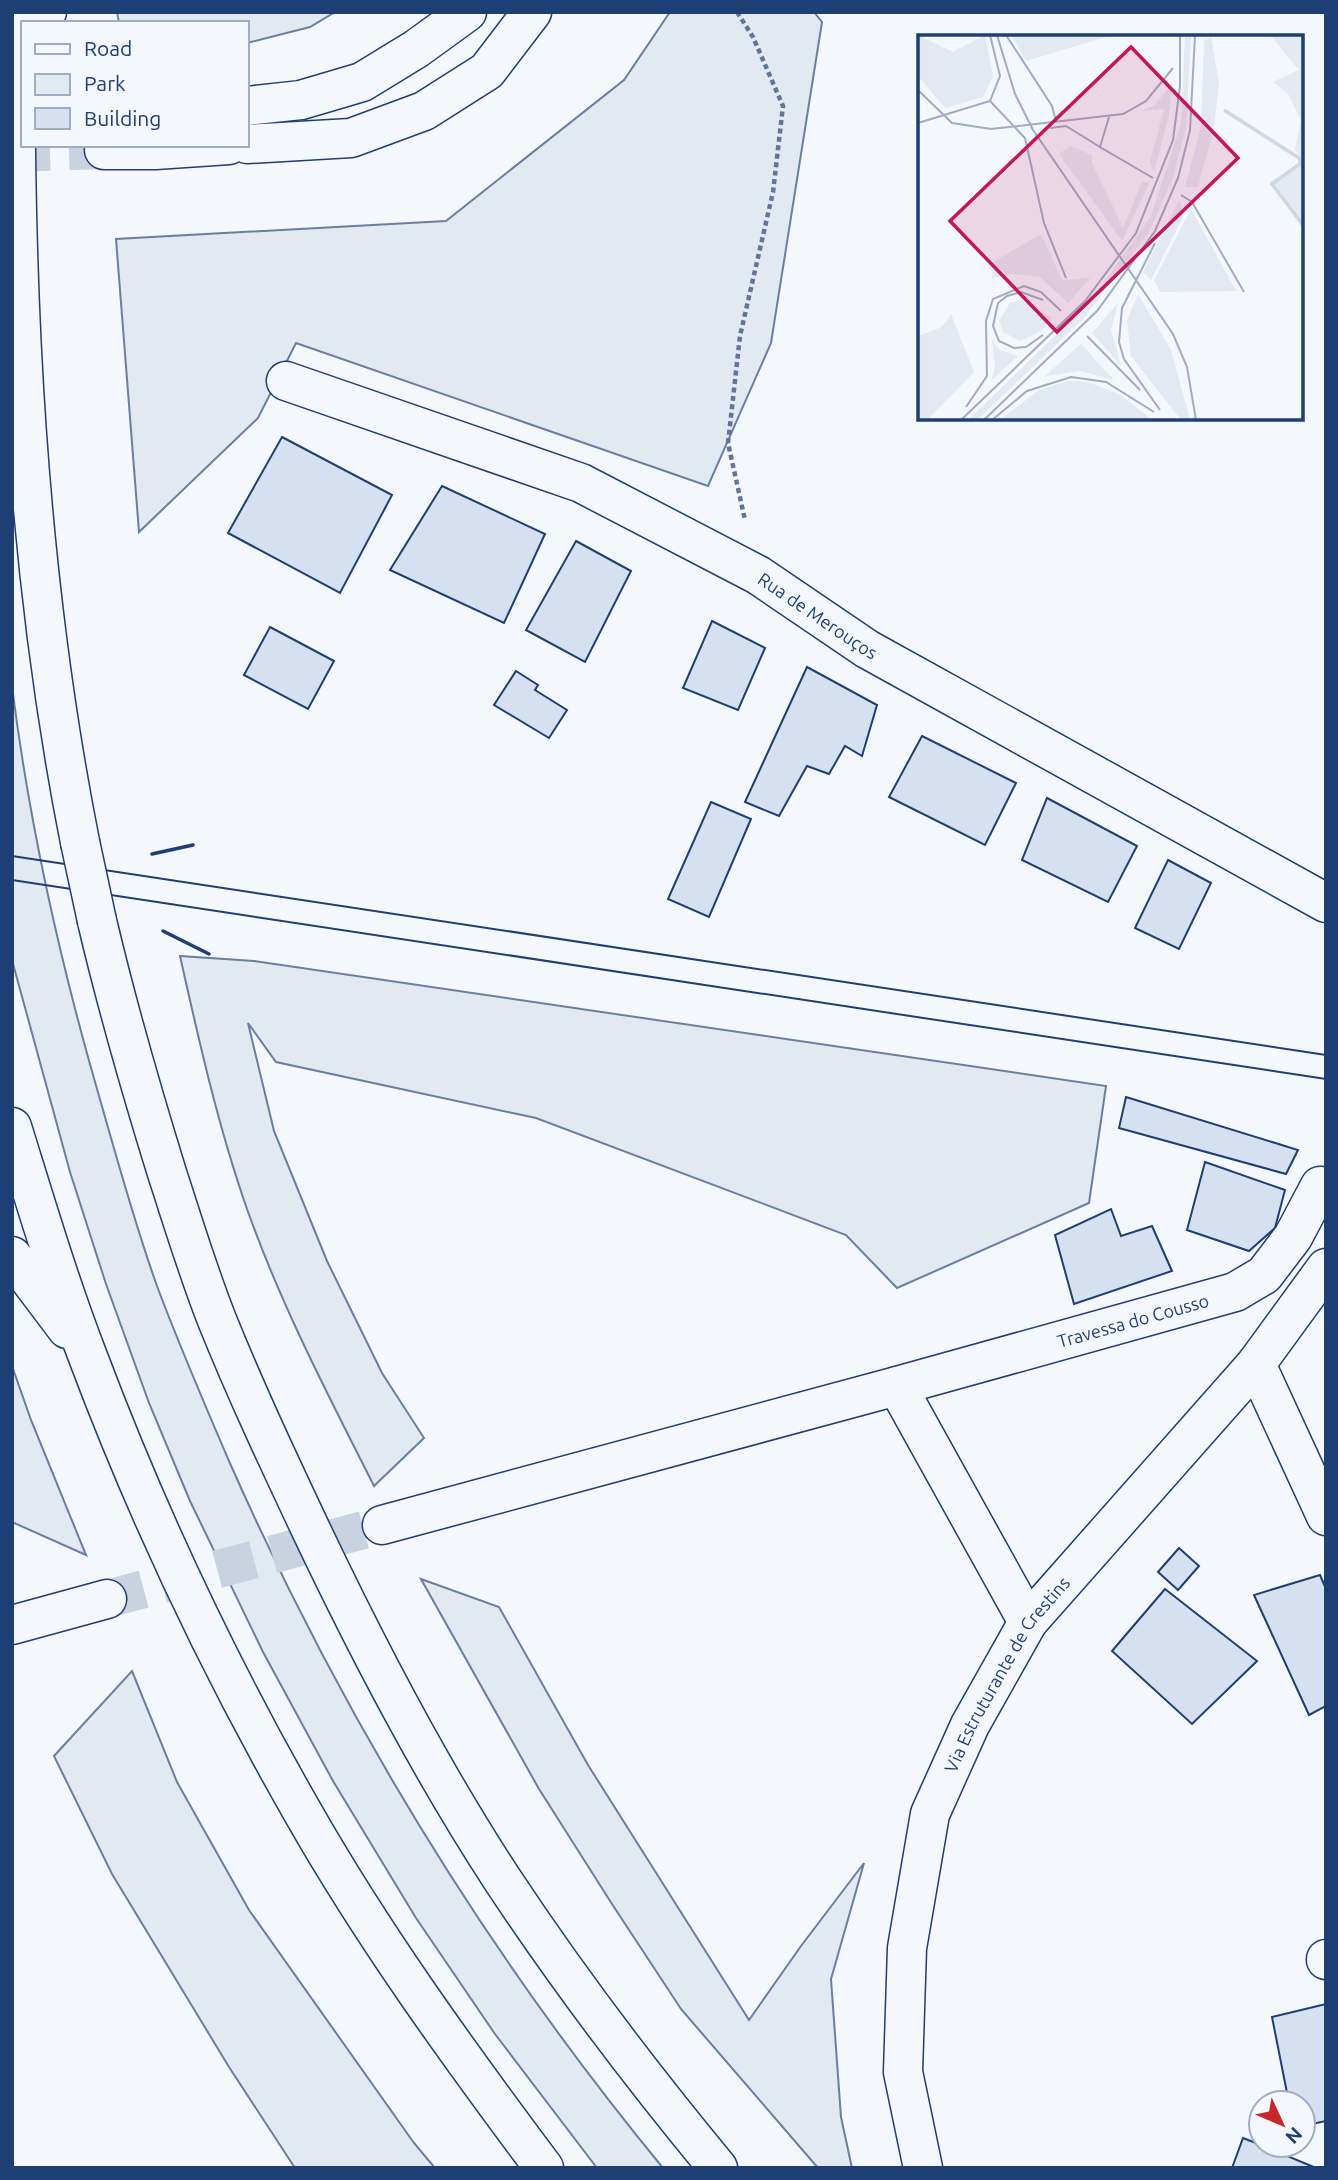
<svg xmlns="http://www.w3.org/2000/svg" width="1338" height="2180" font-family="Ubuntu,sans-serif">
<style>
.green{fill:#e3e9f0;stroke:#687fa3;stroke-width:2}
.building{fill:#d5e0f0;stroke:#1d3f73;stroke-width:2}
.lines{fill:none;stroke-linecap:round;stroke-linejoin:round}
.minor-tunnel{stroke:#c9d2e0;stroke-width:38;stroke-dasharray:38 19;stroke-linecap:butt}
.highway-tunnel{stroke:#c9d2e0;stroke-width:38;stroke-dasharray:38 19;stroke-linecap:butt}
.minor-casing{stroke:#1d3f73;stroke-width:41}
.major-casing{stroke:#1d3f73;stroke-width:41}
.highway-casing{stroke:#1d3f73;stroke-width:41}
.path{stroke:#5e769c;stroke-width:4.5;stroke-dasharray:5 3.5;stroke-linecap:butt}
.minor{stroke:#f4f7fb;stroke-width:38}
.major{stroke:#f4f7fb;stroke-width:38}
.highway{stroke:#f4f7fb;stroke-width:38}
.tram{stroke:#1d3f73;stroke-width:2}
.highway-bridge-casing{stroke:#1d3f73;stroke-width:41;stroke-linecap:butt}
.highway-bridge{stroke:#f4f7fb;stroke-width:38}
.wall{stroke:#1d3f73;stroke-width:3.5}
.labels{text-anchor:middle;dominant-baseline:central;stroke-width:5;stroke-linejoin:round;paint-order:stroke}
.street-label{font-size:18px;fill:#1d3f73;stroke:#f4f7fb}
.inset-river{fill:none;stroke:#cfd7e4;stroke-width:3.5}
.inset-road{fill:none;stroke:#9eadc5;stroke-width:2}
.view{fill:#c2185b;fill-opacity:0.15;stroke:#c2185b;stroke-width:3.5}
.inset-edge{fill:none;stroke:#1d3f73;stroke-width:3.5}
</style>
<rect width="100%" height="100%" fill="#f4f7fb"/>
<g class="green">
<path d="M 117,12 L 335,12 L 310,27 L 247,43 L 247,23 L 119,23 Z"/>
<path d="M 670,12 L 814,12 L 822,22 L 771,343 L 708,486 L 296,343 L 258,418 L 139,532 L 116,239 L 446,221 L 624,80 Z"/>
<path d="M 12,686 C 29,822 59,957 97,1089 C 116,1155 134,1222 157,1286 C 179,1345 204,1403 229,1461 C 341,1715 487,1954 663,2168 L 597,2168 L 495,2034 L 416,1918 L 333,1781 L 263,1652 L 190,1501 L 149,1403 L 106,1284 L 70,1172 L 12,960 Z"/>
<path d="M 180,956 L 254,961 L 1106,1086 L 1089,1203 L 897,1288 L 846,1235 L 536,1118 L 276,1062 L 248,1023 L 274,1131 L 327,1261 L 382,1373 L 424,1438 L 374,1486 C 328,1395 281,1305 247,1209 C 218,1126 199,1041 180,956 Z"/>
<path d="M 12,1366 L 31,1420 L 86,1555 L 12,1522 Z"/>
<path d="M 421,1579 L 499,1607 L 588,1765 L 749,2020 L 801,1946 L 864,1863 L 831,1979 L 841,2117 L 852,2168 L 818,2168 L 681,2009 L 612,1904 L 539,1789 Z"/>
<path d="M 132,1671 L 177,1782 L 249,1910 L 414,2143 L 435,2168 L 295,2168 L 229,2067 L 112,1874 L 54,1756 Z"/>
</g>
<g class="building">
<path d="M 282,437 L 392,495 L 340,593 L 228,533 Z"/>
<path d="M 442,486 L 545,534 L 504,623 L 390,570 Z"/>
<path d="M 576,541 L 631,571 L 585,662 L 526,630 Z"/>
<path d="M 712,621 L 765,648 L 738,710 L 683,688 Z"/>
<path d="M 270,627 L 334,661 L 308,709 L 244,675 Z"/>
<path d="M 807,667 L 877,705 L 862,756 L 845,746 L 829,774 L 807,766 L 779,816 L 745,802 Z"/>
<path d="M 516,671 L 538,685 L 535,690 L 567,710 L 549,738 L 494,705 Z"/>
<path d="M 922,736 L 1016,783 L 985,845 L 889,797 Z"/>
<path d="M 1047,798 L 1137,846 L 1108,902 L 1022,860 Z"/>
<path d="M 711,802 L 751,819 L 709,917 L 668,899 Z"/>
<path d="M 1168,860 L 1211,883 L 1179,949 L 1135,928 Z"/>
<path d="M 1126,1097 L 1298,1150 L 1286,1174 L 1119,1128 Z"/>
<path d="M 1205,1162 L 1285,1190 L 1275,1228 L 1249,1251 L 1187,1230 Z"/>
<path d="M 1111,1209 L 1121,1236 L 1152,1226 L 1172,1271 L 1074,1304 L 1055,1235 Z"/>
<path d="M 1179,1548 L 1199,1566 L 1178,1590 L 1158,1572 Z"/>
<path d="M 1320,1575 L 1326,1589 L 1326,1706 L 1309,1715 L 1254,1595 Z"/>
<path d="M 1165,1589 L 1257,1661 L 1192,1724 L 1112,1651 Z"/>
<path d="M 1326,2004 L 1326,2121 L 1303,2126 L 1303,2103 L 1289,2103 L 1272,2017 Z"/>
<path d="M 1243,2138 L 1261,2145 L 1316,2168 L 1232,2168 Z"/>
</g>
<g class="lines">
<path class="minor-tunnel" d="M 107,1599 L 382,1525"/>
<path class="highway-tunnel" d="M 12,153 L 104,150"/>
<defs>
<g id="minor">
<path id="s1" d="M 286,381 L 581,483 L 758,575 L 867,649 L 1326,903"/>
<path d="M 1256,1364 L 1326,1516"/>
<path id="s2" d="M 897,1386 L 1235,1292 L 1264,1275 L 1293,1237 L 1320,1186"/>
<path d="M 382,1525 L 897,1386 L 1028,1622"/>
<path d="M 12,1625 L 107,1599"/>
<path d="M 1326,1959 L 1326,1960"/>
</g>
<g id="major">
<path id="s3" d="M 923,2168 L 903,2072 L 907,1948 L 930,1814 L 970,1725 L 1028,1622 L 1256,1364 L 1326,1268"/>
</g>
<g id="highway">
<path d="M 16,12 C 13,289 26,570 80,842"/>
<path d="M 42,23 L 47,12"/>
<path d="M 247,106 L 301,100 L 362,82 L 416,49 L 467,12"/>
<path d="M 247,144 L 351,138 L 424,111 L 487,71 L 532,12"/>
<path d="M 104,150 L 155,150 L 229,145"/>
<path d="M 97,921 C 117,1006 141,1089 167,1173 C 183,1222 198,1272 217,1320 C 246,1392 279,1462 312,1532 C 369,1652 430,1769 502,1879 C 568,1979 641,2075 718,2168"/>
<path d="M 12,1127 C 36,1204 59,1282 88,1357 C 147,1514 219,1666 302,1811 C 373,1936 458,2053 544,2168"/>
<path d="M 12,1256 L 67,1329"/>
</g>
</defs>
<use href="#minor" class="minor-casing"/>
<use href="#major" class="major-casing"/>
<use href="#highway" class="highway-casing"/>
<path class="path" d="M 737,12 L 753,37 L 783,106 L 773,192 L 740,336 L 728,443 L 745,520"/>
<use href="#minor" class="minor"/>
<use href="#major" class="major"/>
<use href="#highway" class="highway"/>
<g class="tram">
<path d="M 12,856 L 1326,1055"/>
<path d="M 12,880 L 1326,1079"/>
</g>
<defs>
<path id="highway-bridge" d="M 80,842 L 97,921"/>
</defs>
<use href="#highway-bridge" class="highway-bridge-casing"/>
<use href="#highway-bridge" class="highway-bridge"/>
<g class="wall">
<path d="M 152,854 L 193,845"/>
<path d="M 163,931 L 209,954"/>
</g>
</g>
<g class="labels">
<g class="street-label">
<text stroke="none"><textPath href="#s1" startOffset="584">Rua de Merouços</textPath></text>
<text stroke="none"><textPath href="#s2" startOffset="245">Travessa do Cousso</textPath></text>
<text stroke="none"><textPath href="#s3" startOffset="518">Via Estruturante de Crestins</textPath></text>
</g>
</g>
<g transform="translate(918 35)">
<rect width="385" height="385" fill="#f4f7fb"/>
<path d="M 0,0 L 35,17 L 67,0 L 75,41 L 65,62 L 27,73 L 0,41 ZM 194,0 L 108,26 L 94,1 L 96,0 ZM 267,0 L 273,0 L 268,93 L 255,143 L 231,197 L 166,283 L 59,385 L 50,385 L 173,266 L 233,181 L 263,89 ZM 352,0 L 385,0 L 385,195 L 368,164 L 352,147 L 385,127 L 377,114 L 383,86 L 371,60 L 355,47 L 381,35 ZM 293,2 L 301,49 L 296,93 L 280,152 L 267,152 L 283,91 L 286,6 ZM 254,48 L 251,80 L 236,136 L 232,127 L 246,74 L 224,76 L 237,70 ZM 152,111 L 174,120 L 174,128 L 205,193 L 224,147 L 232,147 L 204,206 L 141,119 ZM 261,165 L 266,180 L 233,245 L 225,237 ZM 273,174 L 316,252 L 319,256 L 242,257 L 236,245 ZM 123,199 L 144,245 L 172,243 L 150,268 L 122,242 L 96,239 L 74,243 L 75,227 ZM 220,259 L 253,315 L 272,385 L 263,385 L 213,321 L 209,285 ZM 103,265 L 134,282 L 123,296 L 102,306 L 85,297 L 81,286 L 92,268 ZM 200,268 L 193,295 L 203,331 L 174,298 ZM 33,279 L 56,337 L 9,385 L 0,385 L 0,301 L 24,292 ZM 74,305 L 82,315 L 100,321 L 73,346 L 77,332 ZM 163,309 L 196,345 L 163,336 L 127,341 ZM 150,346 L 170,347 L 201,359 L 234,385 L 82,385 L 121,355 Z" fill="#e3e9f0"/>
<path class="inset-river" d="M 306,75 L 381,123 L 383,128 L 354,149 L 385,190"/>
<path class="inset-road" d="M 79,0 L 97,59 L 115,95 L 255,299 L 269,332 L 278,385M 88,0 L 134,71 L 138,86M 0,55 L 34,88 L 73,94 L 205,79 L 228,66 L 255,33M 72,66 L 107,103 L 126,188 L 148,243M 191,82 L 182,112 L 235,143M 0,88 L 72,66 L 82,41 L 72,0M 132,93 L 148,91 L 182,112M 263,160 L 274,167 L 326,257M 237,208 L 204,273 L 201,307 L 206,324 L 242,375M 125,265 L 103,257 L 89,261 L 80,268 L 75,291 L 81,306 L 96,313 L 108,312 L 125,300M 169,301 L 222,355M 48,372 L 69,341 L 68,286 L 75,264 L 106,251 L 123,257 L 143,276M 43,385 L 167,266 L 218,198 L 255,105 L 262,51 L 262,0M 66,385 L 179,276 L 237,196 L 260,143 L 272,95 L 277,0M 74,385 L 109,356 L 153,342 L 188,347 L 236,377"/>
<path class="view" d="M 213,12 L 320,123 L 139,297 L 32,186 Z"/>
<rect width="385" height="385" class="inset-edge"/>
</g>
<rect width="1338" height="2180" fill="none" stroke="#1d3f73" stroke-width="28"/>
<rect x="21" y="21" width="228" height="126" fill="#f4f7fb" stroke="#9eadc5" stroke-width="2"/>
<rect x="35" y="44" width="35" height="10" fill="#f4f7fb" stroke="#9eadc5" stroke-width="2"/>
<text x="84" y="56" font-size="21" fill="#1d3f73">Road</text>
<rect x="35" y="74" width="35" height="21" fill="#e3e9f0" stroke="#9eadc5" stroke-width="2"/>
<text x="84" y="91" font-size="21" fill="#1d3f73">Park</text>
<rect x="35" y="108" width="35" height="21" fill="#d5e0f0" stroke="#9eadc5" stroke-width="2"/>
<text x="84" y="126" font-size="21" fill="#1d3f73">Building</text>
<g transform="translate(1282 2124) rotate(134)"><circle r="33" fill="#f4f7fb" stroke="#9eadc5" stroke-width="2"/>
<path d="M0-5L12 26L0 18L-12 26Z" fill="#c62828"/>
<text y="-10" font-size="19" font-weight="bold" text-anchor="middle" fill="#1d3f73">N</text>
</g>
</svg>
